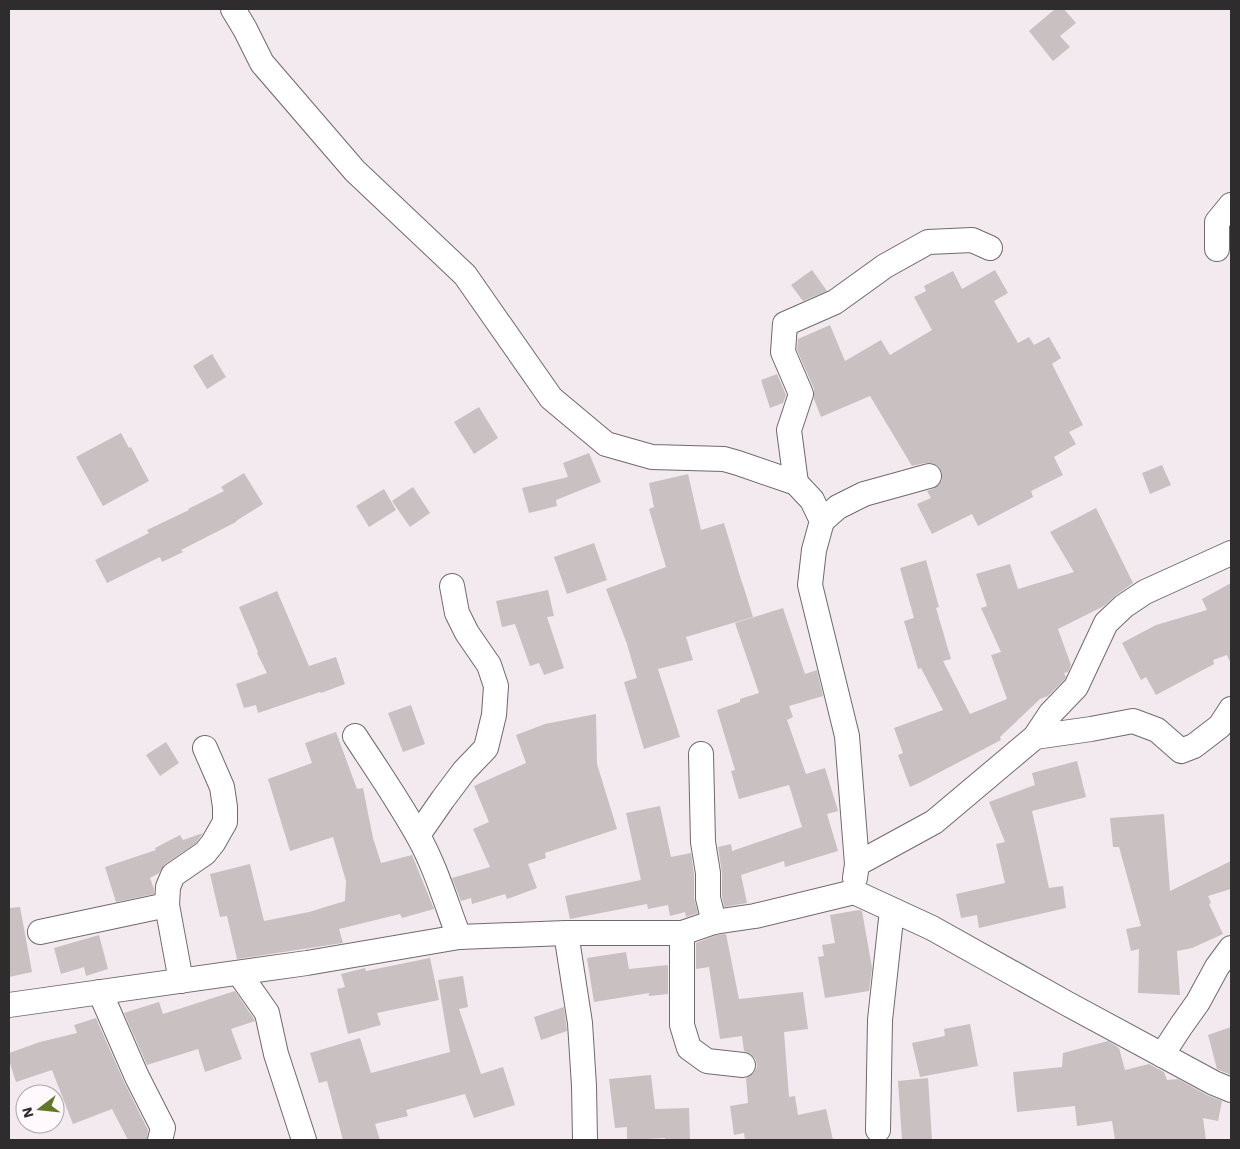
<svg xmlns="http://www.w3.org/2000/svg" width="1240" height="1149" font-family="'Work Sans',sans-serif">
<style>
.building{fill:#c8c0c1}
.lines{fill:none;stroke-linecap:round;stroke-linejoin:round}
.minor-casing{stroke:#70696d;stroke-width:26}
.minor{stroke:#fff;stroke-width:24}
</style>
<rect width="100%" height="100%" fill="#f2eaef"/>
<g class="building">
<path d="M 1055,9 L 1064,9 L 1076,23 L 1060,36 L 1070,47 L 1053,61 L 1029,31 Z"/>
<path d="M 812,270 L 827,291 L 803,301 L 791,285 Z"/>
<path d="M 995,270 L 1008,293 L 994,301 L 1018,343 L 1029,337 L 1034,345 L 1049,337 L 1061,358 L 1052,364 L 1083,425 L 1069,432 L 1076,444 L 1054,457 L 1063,475 L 1031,491 L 1033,497 L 978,526 L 972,514 L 932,534 L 917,504 L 931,498 L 927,491 L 933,489 L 939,485 L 942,479 L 942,473 L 939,467 L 932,463 L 925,463 L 912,466 L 870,396 L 821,417 L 814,399 L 814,389 L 797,350 L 798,339 L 830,325 L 845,361 L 881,340 L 890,355 L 932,330 L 914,297 L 926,291 L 924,286 L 953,271 L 962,289 Z"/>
<path d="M 212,354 L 226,377 L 207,389 L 193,366 Z"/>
<path d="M 777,374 L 786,395 L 783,403 L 770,408 L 761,380 Z"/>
<path d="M 479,407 L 498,438 L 474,454 L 454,422 Z"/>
<path d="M 121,433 L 129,448 L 131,447 L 149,481 L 103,506 L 76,457 Z"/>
<path d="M 589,453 L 601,482 L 556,500 L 557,506 L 529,513 L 522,488 L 568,477 L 563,463 Z"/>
<path d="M 1162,465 L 1171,485 L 1150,494 L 1142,473 Z"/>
<path d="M 244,473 L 263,504 L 236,521 L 236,522 L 181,550 L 183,552 L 162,562 L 160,557 L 107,583 L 95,560 L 149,533 L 147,530 L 189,510 L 188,509 L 224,491 L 221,487 Z"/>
<path d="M 688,474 L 701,530 L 724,523 L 742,583 L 742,582 L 753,617 L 686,637 L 693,660 L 658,669 L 680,737 L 644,749 L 624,682 L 637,678 L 627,644 L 606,589 L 666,567 L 649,509 L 654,507 L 649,483 Z"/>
<path d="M 413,487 L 430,513 L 410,527 L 392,501 Z"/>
<path d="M 384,489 L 396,510 L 369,527 L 356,506 Z"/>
<path d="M 1096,508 L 1133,583 L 1116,595 L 1104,606 L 1058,629 L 1071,665 L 1068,672 L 1064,673 L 1066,677 L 1065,679 L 1048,696 L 1040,699 L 1000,737 L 1001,740 L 921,782 L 910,787 L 898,755 L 903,753 L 894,728 L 943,710 L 921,668 L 918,669 L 904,621 L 914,618 L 900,568 L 926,560 L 939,607 L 936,608 L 951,659 L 943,661 L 970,714 L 1007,699 L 991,655 L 1001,652 L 981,608 L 987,606 L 976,574 L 1010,564 L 1018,589 L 1074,572 L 1050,532 Z"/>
<path d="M 594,543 L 607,580 L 567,594 L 554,557 Z"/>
<path d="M 1231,583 L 1231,664 L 1227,655 L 1213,660 L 1214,664 L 1156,695 L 1146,677 L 1141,680 L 1122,643 L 1156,625 L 1207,610 L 1202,599 Z"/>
<path d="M 548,590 L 554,616 L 547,617 L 564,668 L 544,675 L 539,663 L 530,666 L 515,624 L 502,627 L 496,601 Z"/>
<path d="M 277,591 L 309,666 L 336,657 L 345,684 L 321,693 L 320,692 L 258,713 L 256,705 L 244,708 L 236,684 L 267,673 L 257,653 L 258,652 L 239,607 Z"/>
<path d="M 783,608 L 805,674 L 817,670 L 823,696 L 789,706 L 793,717 L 787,720 L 806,774 L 825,768 L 838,811 L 827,814 L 838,851 L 785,867 L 784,861 L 741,875 L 747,903 L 724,907 L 722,896 L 722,873 L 718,847 L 731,844 L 732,851 L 802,827 L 789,785 L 739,799 L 731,771 L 735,770 L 717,710 L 740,702 L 740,699 L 759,693 L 735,623 Z"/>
<path d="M 411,705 L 425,744 L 403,752 L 388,713 Z"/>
<path d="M 596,714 L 597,764 L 617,829 L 545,853 L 546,858 L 528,864 L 537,888 L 507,899 L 505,894 L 472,904 L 471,898 L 461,901 L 452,878 L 490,867 L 473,829 L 489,822 L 474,786 L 526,763 L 516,735 L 545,724 Z"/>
<path d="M 336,732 L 357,789 L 363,788 L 373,838 L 381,863 L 412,855 L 434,909 L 402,918 L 400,914 L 339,929 L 343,943 L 237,959 L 227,916 L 220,917 L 210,874 L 250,864 L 264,921 L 309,912 L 345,901 L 346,881 L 333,837 L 290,851 L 268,779 L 312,763 L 305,743 Z"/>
<path d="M 166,742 L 179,763 L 160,776 L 146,755 Z"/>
<path d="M 1077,761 L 1086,797 L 1032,811 L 1049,888 L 1063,886 L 1066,908 L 979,928 L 977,915 L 961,918 L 956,894 L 1005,883 L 996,844 L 1005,842 L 989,802 L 1035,785 L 1032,773 Z"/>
<path d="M 660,806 L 671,857 L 691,853 L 694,874 L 694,898 L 698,913 L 686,917 L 685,912 L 670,916 L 668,905 L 648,909 L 647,904 L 570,919 L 565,896 L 641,880 L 626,813 Z"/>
<path d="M 1164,814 L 1170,891 L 1231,861 L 1231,889 L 1208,896 L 1211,903 L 1209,904 L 1223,934 L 1192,948 L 1177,951 L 1180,995 L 1138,993 L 1139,949 L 1131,951 L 1126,929 L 1141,926 L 1119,847 L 1113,847 L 1110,818 Z"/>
<path d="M 203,833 L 196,843 L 165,864 L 159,873 L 150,878 L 154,889 L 154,894 L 116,902 L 105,867 L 156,850 L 155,848 L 180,835 L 183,840 Z"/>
<path d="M 20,907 L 32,972 L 9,977 L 9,908 Z"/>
<path d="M 859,910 L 862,911 L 872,968 L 869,991 L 825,998 L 818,957 L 824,956 L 822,945 L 835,943 L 830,915 Z"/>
<path d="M 726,934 L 739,999 L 803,992 L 808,1029 L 784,1032 L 789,1097 L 795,1096 L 798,1115 L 826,1109 L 833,1140 L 745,1140 L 744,1133 L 734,1135 L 730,1106 L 748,1103 L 746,1078 L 749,1077 L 754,1073 L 757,1067 L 756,1060 L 751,1054 L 744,1051 L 742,1036 L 720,1039 L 709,967 L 696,969 L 696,943 L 717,935 Z"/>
<path d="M 99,935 L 108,969 L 86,976 L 84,967 L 61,974 L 54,948 Z"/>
<path d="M 626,952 L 629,969 L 668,965 L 668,994 L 649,996 L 649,993 L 594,1002 L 587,958 Z"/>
<path d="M 430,958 L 439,1000 L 377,1013 L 381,1025 L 348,1034 L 337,989 L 345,987 L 341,974 L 365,968 L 366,971 Z"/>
<path d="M 463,976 L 468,1007 L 459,1009 L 481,1074 L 503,1067 L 515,1105 L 474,1118 L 465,1094 L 406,1110 L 408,1116 L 375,1124 L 380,1140 L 343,1140 L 327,1081 L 319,1083 L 310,1053 L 360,1038 L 371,1073 L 450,1052 L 438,980 Z"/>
<path d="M 235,991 L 254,1019 L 255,1021 L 231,1029 L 242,1059 L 205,1072 L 198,1049 L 147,1065 L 124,1013 L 159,1002 L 163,1014 Z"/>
<path d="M 564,1007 L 567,1031 L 541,1040 L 534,1017 Z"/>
<path d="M 96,1018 L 124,1082 L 148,1130 L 147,1140 L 128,1140 L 112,1109 L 73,1124 L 52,1070 L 16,1082 L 9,1060 L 9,1053 L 40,1042 L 77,1033 L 74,1025 Z"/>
<path d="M 970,1024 L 978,1066 L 920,1077 L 912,1043 L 945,1036 L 944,1029 Z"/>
<path d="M 1231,1027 L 1231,1075 L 1217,1069 L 1208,1035 Z"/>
<path d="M 1108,1041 L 1119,1048 L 1125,1070 L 1149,1064 L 1164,1072 L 1167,1080 L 1178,1079 L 1207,1095 L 1222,1101 L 1218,1121 L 1203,1118 L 1206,1140 L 1115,1140 L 1112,1121 L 1077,1126 L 1075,1106 L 1017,1112 L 1013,1072 L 1062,1067 L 1063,1053 Z"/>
<path d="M 651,1075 L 655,1109 L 689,1108 L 690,1139 L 665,1139 L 665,1138 L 627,1140 L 627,1127 L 615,1128 L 609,1079 Z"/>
<path d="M 928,1078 L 932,1140 L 902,1140 L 898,1081 Z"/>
</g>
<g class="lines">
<defs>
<g id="minor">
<path d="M 233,9 L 245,29 L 262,63 L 355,171 L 465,275 L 551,398 L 606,444 L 652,457 L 724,459 L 738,463 L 796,483 L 812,500 L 822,521 L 814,550 L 810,585 L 847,736 L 857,864"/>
<path d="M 1217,249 L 1217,222 L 1231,205"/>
<path d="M 796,483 L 789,430 L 801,394 L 783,352 L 785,324 L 835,302 L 885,266 L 928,242 L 972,240 L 990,248"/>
<path d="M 822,521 L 838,507 L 864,494 L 929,476"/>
<path d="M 355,736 C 376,768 398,800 417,834 C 435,865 446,903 459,937"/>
<path d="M 1035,737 L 1091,729 L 1133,721 L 1157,730 L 1181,751 L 1194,746 L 1220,726 L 1231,709"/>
<path d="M 701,754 L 703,842 L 708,873 L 708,898 L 714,922"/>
<path d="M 418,835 L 443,799 L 464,771 L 486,748 L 494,715 L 496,686 L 489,665 L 467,633 L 457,613 L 452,586"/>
<path d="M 855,878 L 857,864 L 934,822 L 1035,737 L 1051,713 L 1076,687 L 1106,623 L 1124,606 L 1145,592 L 1231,553"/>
<path d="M 40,932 L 167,905"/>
<path d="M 566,933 L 580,1023 L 584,1086 L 585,1140"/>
<path d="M 682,933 L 682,1025 L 689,1048 L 707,1061 L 743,1065"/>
<path d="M 239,973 L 267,1013 L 276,1054 L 304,1140"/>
<path d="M 181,981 L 167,905 L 168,887 L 173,875 L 205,853 L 213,843 L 225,822 L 225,807 L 222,787 L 205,748"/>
<path d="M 100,992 L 137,1077 L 163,1128 L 160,1140"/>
<path d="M 9,1005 L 307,963 L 459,937 L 566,933 L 682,933 L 714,922 L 755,916 L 854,892 L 932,928 L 1066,1003 L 1214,1083 L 1231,1090"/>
<path d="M 1162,1055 L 1181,1026 L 1198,1002 L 1217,967 L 1231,948"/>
<path d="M 878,1130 L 880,1020 L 892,910"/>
</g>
</defs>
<use href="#minor" class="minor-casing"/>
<use href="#minor" class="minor"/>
</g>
<rect width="1240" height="1149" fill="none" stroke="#2e2c2d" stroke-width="20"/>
<g transform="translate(40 1109) rotate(254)"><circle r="24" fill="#fff8fc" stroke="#aba6a9"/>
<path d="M0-4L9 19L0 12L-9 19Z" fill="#627829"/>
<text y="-8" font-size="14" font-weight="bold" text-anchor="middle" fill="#2e2c2d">N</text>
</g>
</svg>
